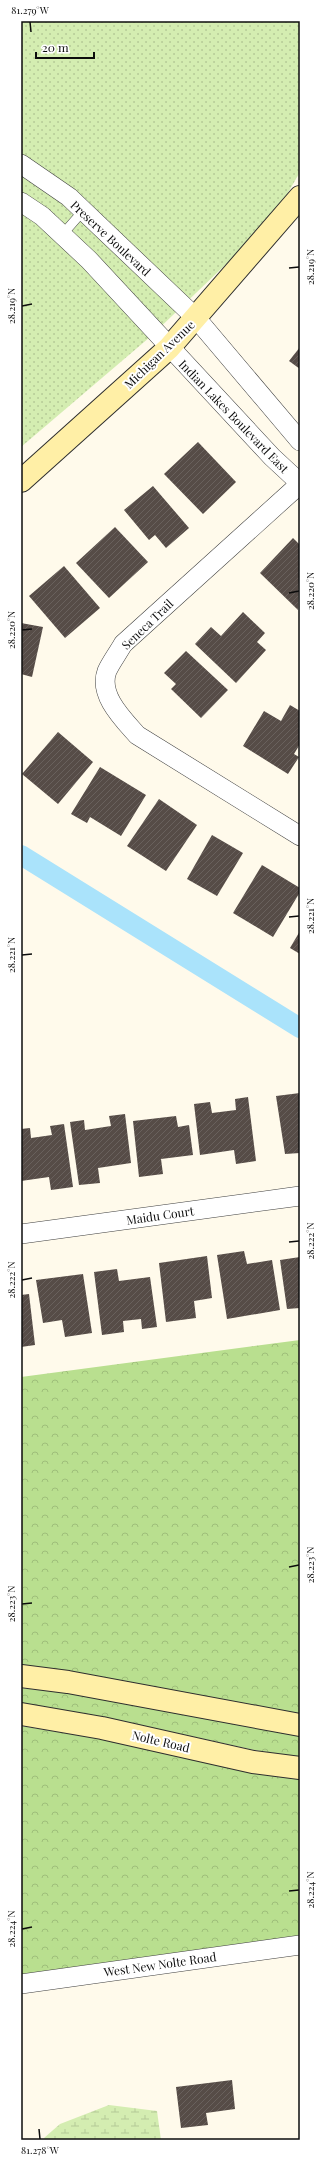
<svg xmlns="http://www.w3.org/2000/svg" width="321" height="2161" font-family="'Playfair Display',serif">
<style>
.grass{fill:url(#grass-dots)}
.forest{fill:url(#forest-crowns)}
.wetland{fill:url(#wetland-marsh)}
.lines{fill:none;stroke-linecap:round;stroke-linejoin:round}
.stream{stroke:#2ba0d9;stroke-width:6}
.canal{stroke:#aae3fb;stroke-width:20}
.building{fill:url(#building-hatch)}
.lane-casing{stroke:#3f3f3f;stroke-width:10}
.street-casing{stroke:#3f3f3f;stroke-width:20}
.secondary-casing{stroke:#2e2e2e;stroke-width:24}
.lane{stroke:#fff;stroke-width:9}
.street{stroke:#fff;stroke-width:19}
.secondary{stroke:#ffefa6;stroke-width:22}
.ticks{fill:none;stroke:#0c0c0c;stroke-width:1.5}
.labels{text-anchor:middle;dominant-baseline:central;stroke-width:4;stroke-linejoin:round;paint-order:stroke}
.street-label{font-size:12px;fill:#0c0c0c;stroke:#fff}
.neatline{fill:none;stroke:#0c0c0c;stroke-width:1.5}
.ticks-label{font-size:10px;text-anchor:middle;fill:#0c0c0c}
</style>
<defs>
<pattern id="grass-dots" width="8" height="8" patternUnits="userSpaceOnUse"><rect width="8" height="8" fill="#d4edb1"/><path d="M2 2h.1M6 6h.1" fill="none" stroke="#b5ca97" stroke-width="1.8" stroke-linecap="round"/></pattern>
<pattern id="forest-crowns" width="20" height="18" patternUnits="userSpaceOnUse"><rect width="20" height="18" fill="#b9df8f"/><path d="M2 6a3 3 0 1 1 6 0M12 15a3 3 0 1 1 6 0" fill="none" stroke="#9ebe7a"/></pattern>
<pattern id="wetland-marsh" width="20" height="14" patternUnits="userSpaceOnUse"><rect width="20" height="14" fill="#d4edb1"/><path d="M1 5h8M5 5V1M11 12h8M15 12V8" fill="none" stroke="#b5ca97"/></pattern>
<pattern id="building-hatch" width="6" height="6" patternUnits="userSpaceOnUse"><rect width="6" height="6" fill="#564c47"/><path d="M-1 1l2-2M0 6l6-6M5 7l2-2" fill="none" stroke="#69615d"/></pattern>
</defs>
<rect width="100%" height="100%" fill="#fffaeb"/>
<path class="grass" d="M 21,21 L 300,21 L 300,172 L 282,203 L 244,247 L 150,337 L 21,447 Z"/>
<g class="forest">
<path d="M 300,1340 L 300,1714 L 69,1671 L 21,1665 L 21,1377 Z"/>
<path d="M 21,1688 L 67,1693 L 300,1736 L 300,1757 L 254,1750 L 104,1717 L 21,1703 Z"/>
<path d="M 21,1726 L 101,1739 L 252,1773 L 300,1779 L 300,1941 L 21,1978 Z"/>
</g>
<path class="wetland" d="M 109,2105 L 157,2111 L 161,2140 L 45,2140 L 44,2138 L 60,2124 Z"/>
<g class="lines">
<path class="stream" d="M 106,915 L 110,910"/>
<path class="canal" d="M 21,855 L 300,1028"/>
</g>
<g class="building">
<path d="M 300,347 L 300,369 L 289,361 Z"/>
<path d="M 198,442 L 236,482 L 203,514 L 164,474 Z"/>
<path d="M 153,486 L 189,528 L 166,548 L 155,535 L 149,540 L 124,510 Z"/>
<path d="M 115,527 L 148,562 L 109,598 L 76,563 Z"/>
<path d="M 293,538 L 300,545 L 298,610 L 260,573 Z"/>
<path d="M 64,566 L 100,608 L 65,638 L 29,596 Z"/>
<path d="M 243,612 L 265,633 L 257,642 L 266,650 L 236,683 L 195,644 L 211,627 L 221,636 Z"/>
<path d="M 21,623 L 43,627 L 32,677 L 21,674 Z"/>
<path d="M 186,651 L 228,690 L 201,718 L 171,689 L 176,684 L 164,673 Z"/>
<path d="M 290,705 L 300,711 L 300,744 L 294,754 L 299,757 L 288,774 L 243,746 L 264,711 L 281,721 Z"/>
<path d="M 58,732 L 93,762 L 58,804 L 22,774 Z"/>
<path d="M 100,767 L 146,795 L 121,836 L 90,817 L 87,823 L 71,814 Z"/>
<path d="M 159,799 L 197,825 L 166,871 L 127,846 Z"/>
<path d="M 212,835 L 243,853 L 217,896 L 187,879 Z"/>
<path d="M 262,865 L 300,888 L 300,892 L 273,937 L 233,913 Z"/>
<path d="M 300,931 L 300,954 L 290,948 Z"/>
<path d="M 300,1093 L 300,1153 L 285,1154 L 276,1096 Z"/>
<path d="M 248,1097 L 256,1161 L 236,1164 L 234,1150 L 200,1155 L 194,1104 L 210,1102 L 212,1113 L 236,1110 L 235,1099 Z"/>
<path d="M 125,1114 L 131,1163 L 98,1168 L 100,1183 L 79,1185 L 70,1122 L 84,1120 L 85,1130 L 111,1126 L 109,1116 Z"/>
<path d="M 176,1116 L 178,1127 L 189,1125 L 193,1155 L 161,1159 L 163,1174 L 139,1177 L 133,1121 Z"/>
<path d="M 64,1124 L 73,1187 L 51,1190 L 49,1177 L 21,1181 L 21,1129 L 30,1128 L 31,1138 L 52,1135 L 50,1126 Z"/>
<path d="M 244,1251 L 247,1264 L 272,1260 L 280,1310 L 227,1319 L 217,1255 Z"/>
<path d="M 207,1256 L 212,1298 L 194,1301 L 196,1318 L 166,1322 L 159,1263 Z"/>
<path d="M 300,1257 L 300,1308 L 287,1309 L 280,1260 Z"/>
<path d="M 117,1269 L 119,1281 L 150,1277 L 157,1327 L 142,1329 L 141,1319 L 123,1321 L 124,1332 L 102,1335 L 94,1272 Z"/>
<path d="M 83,1274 L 92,1333 L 65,1337 L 62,1320 L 43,1323 L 36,1280 Z"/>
<path d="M 29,1294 L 35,1345 L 21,1347 L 21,1295 Z"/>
<path d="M 232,2080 L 235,2109 L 206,2113 L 208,2125 L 181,2128 L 176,2087 Z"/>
</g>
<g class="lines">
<defs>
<path id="lane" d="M 62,235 L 83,211"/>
<g id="street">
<path d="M 21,164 L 69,197 L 196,318 L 300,441"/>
<path d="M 21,202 L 42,216 L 89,260 L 272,457 L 300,483"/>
<path d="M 300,484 L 123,644 C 118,653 111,662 107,671 C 98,695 123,719 137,735 L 300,836"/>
<path d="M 21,1234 L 300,1196"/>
<path d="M 21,1984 L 300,1945"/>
</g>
<g id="secondary">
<path d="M 21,481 L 169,348 L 300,197"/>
<path d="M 21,1676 L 68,1682 L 300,1725"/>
<path d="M 21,1714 L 102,1728 L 253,1762 L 300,1768"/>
</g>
</defs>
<use href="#lane" class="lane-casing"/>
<use href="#street" class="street-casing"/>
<use href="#secondary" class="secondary-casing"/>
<use href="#lane" class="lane"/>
<use href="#street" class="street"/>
<use href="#secondary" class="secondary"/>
</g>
<path class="ticks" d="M 30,22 L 31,32M 289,268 L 299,267M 22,306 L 32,304M 289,593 L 299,591M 22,630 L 32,629M 289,917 L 299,916M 22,955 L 32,954M 289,1242 L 299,1241M 22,1280 L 32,1278M 289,1567 L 299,1565M 22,1604 L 32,1603M 289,1891 L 299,1890M 22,1929 L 32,1927M 39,2129 L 40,2139"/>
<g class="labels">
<g class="street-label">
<text transform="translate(111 238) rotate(43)">Preserve Boulevard</text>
<text transform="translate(159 354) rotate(-44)">Michigan Avenue</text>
<text transform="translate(234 416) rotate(46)">Indian Lakes Boulevard East</text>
<text transform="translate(147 624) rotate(-44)">Seneca Trail</text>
<text transform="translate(160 1215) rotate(-8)">Maidu Court</text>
<text transform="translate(161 1741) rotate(13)">Nolte Road</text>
<text transform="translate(160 1964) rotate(-8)">West New Nolte Road</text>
</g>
</g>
<rect width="321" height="2161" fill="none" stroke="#ffffff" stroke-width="44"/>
<path d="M36 52v6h58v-6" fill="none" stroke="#0c0c0c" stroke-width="2"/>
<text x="42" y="52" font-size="12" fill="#0c0c0c" stroke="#ffffff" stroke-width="3" paint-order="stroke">20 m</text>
<rect x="22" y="22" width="277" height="2117" class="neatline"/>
<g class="ticks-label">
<text x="30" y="14">81.279°W</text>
<text transform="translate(310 267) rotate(-90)" y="4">28.219°N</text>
<text transform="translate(11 306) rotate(-90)" y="4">28.219°N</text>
<text transform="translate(310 591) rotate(-90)" y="4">28.220°N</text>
<text transform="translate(11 630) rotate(-90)" y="4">28.220°N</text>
<text transform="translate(310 916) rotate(-90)" y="4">28.221°N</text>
<text transform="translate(11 955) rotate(-90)" y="4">28.221°N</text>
<text transform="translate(310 1241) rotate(-90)" y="4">28.222°N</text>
<text transform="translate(11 1280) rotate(-90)" y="4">28.222°N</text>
<text transform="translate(310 1565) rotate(-90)" y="4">28.223°N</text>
<text transform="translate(11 1604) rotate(-90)" y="4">28.223°N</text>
<text transform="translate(310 1890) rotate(-90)" y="4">28.224°N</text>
<text transform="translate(11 1929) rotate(-90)" y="4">28.224°N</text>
<text x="40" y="2154">81.278°W</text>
</g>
</svg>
